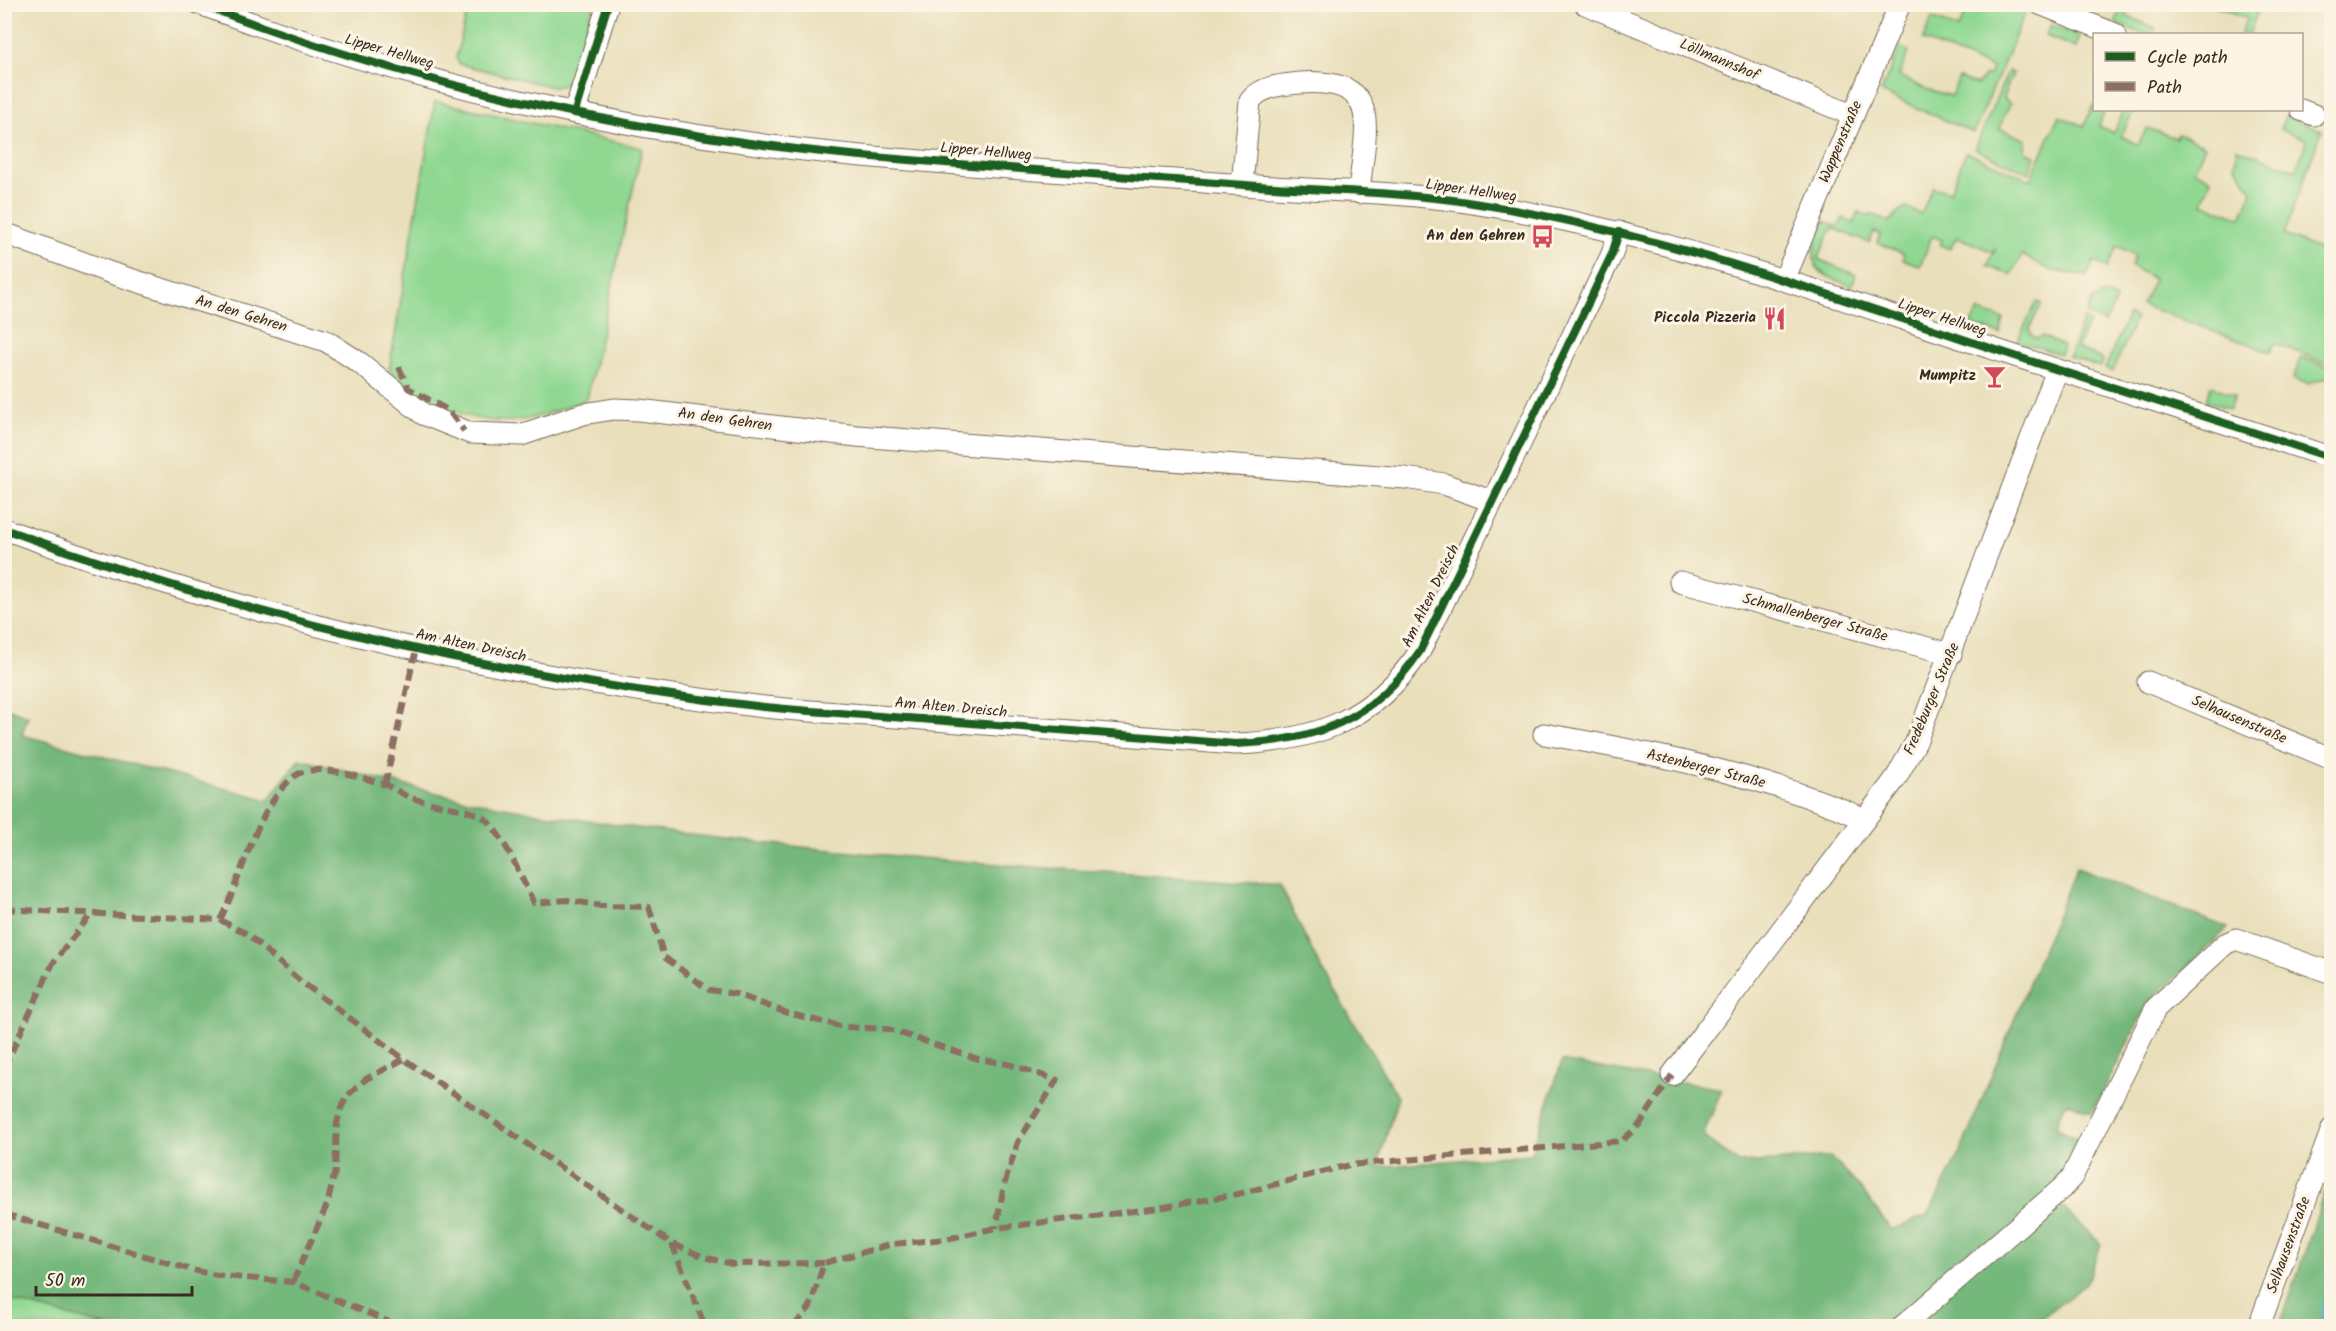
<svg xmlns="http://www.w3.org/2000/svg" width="2336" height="1331" font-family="Kalam,sans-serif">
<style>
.green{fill:#90d892;stroke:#668158;stroke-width:1.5}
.forest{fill:#74b87c;stroke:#58714d;stroke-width:1.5}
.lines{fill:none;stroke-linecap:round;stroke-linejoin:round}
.stream{stroke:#60a7d6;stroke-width:6}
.minor-casing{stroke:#786955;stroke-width:23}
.minor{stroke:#fff;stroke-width:21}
.quiet{stroke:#8d6e63;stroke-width:6;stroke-dasharray:12 6;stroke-linecap:butt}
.cycleway-casing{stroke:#fcf5e5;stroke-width:11}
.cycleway{stroke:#1b5e20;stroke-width:8}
.labels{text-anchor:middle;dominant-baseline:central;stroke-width:6;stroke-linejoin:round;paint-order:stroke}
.street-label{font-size:15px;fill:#3b2a1e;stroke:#fcf5e5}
.poi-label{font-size:15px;font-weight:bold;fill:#3b2a1e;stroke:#fcf5e5;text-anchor:end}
</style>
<rect width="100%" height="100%" fill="#fcf5e5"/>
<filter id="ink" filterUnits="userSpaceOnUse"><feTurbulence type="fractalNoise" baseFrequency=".0167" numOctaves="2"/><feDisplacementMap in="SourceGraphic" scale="12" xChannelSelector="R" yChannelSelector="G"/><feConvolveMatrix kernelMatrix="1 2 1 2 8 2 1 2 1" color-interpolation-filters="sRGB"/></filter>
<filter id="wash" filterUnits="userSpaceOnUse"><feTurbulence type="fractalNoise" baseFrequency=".008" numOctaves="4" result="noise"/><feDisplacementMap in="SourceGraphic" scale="24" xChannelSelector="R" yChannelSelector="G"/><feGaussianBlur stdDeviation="1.35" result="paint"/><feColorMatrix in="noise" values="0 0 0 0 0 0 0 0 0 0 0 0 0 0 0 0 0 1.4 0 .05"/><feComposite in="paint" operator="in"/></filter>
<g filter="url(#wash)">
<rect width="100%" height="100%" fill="#e9dfbb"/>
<g class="green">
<path d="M 469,4 L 594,5 L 572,75 L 564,85 L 553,87 L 459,64 L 456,58 Z"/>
<path d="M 1967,5 L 2011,5 L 2026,11 L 1974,133 L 1881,92 L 1900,47 L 1909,51 L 1899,76 L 1926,89 L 1951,96 L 1959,78 L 1977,85 L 1985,75 L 1989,75 L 1992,68 L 1923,40 L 1932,18 L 1958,29 L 1969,6 Z"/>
<path d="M 2122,5 L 2131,5 L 2126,16 L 2155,28 L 2152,34 L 2143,34 L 2115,23 Z"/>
<path d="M 2213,5 L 2260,5 L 2249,34 L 2240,34 L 2247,18 Z"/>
<path d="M 2051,25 L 2080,36 L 2076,48 L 2046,36 Z"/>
<path d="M 2008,71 L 2013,73 L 2003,98 L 2010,104 L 1999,128 L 2026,140 L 2025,152 L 2035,156 L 2029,173 L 1975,149 Z"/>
<path d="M 435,101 L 642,148 L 587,399 C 565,407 543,417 520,420 C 471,427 425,402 389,370 Z"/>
<path d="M 2093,105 L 2094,110 L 2105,110 L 2099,126 L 2113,133 L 2124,110 L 2134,110 L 2121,136 L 2138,145 L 2147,128 L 2176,138 L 2178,134 L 2205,146 L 2194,171 L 2211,179 L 2202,203 L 2241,218 L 2252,191 L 2235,165 L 2237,148 L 2296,170 L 2307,140 L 2280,129 L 2285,116 L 2322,130 L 2284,235 L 2331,254 L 2331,365 L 2274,343 L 2270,352 L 2142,305 L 2154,279 L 2131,266 L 2135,255 L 2117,246 L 2107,268 L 2094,261 L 2087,276 L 2052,271 L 2022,255 L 2011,275 L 1987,266 L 1996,248 L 1993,252 L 1957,237 L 1950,249 L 1940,245 L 1942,240 L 1932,236 L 1920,266 L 1903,259 L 1904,254 L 1878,243 L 1880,234 L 1874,232 L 1869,243 L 1832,228 L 1818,259 L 1856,275 L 1852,286 C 1808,272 1807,262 1824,221 L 1838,227 L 1843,218 L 1853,223 L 1858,212 L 1869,217 L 1871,214 L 1889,222 L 1905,207 L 1921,214 L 1933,187 L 1950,192 L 1966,152 L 2030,180 L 2059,116 L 2084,126 Z"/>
<path d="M 2106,294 L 2116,299 L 2105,323 L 2087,314 L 2092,300 Z"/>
<path d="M 2037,302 L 2042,304 L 2029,329 L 2032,336 L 2037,339 L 2043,336 L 2063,346 L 2060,354 L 2017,341 Z"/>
<path d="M 1979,311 L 2004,319 L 2000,334 L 1970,324 Z"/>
<path d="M 2128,315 L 2136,318 L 2113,371 L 2105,369 Z"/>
<path d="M 2084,319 L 2089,322 L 2077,348 L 2103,360 L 2101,367 L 2069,357 Z"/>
<path d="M 2301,357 L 2331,368 L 2331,376 L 2308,384 L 2293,379 Z"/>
<path d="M 2211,386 L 2235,395 L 2230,409 L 2206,401 Z"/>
<path d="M 5,1299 L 107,1326 L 5,1326 Z"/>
</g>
<g class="forest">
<path d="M 4,707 L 28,716 L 22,735 L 268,800 L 299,759 C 376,778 453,799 532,812 C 779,853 1030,866 1280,885 L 1316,959 L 1398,1097 L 1377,1167 L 1531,1154 L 1562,1061 L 1722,1089 L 1705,1130 L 1705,1138 L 1739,1163 L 1831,1157 L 1862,1190 L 1891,1230 L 1928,1215 L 1962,1148 L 2076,868 L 2228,928 L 2148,1003 L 2092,1113 L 2067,1102 L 2055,1127 L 2079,1140 L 2059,1181 L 2080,1185 L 2060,1205 L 2101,1244 L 2086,1284 L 2031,1326 L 107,1326 L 5,1299 Z"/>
<path d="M 2331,1175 L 2332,1240 L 2327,1275 L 2331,1275 L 2331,1326 L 2280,1326 Z"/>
</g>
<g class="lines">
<path class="stream" d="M 2323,1326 L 2332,1256"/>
</g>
</g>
<g filter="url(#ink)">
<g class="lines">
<defs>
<g id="minor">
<path d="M 200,4 C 404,82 624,132 841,154 C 980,167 1119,176 1258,186 C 1328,191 1398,192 1467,202 C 1634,227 1794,283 1954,336 C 2080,378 2206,416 2332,458"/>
<path d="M 1585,4 L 1852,115"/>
<path d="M 2040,4 L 2115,34"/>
<path d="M 2301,110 L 2314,115"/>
<path d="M 575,111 L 608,4"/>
<path d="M 1242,185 L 1250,101 C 1261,86 1281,85 1300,83 C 1387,77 1364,131 1359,193"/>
<path d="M 4,233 L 111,273 L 326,341 L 360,363 L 423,414 L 470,433 L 521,435 L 583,414 L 614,409 L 639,410 L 857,436 L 1405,478 L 1444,484 L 1491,501"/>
<path d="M 1784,280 L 1900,4"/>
<path d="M 4,529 C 249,619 505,677 764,707 C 816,712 869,715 921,719 C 1026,727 1131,735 1235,744 C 1316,741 1373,721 1420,651 L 1612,254 L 1619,232"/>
<path d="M 1680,582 L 1951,654"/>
<path d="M 2148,682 L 2332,759"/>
<path d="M 1544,734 C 1653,753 1763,775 1865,819"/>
<path d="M 1672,1075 L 1896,778 L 1916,742 L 2057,370"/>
<path d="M 1903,1326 L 2062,1188 L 2072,1177 L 2156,1008 L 2225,944 L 2236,939 L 2332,973"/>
<path d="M 2259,1326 L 2332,1129"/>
</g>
</defs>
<use href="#minor" class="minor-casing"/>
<use href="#minor" class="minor"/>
<g class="quiet">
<path d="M 399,367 L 408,388 L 448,410 L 464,431"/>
<path d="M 385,785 L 416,649"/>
<path d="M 4,909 L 220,920 L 247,934 L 299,980 L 404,1059 L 672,1244 L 704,1257 L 732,1264 L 824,1263"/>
<path d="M 220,920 C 243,876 255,811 292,778 C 310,760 360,777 383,784 C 393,787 402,795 412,798 C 428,804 471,809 483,817 C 503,832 522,880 534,903 L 568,900 L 601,906 L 649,907 L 664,957 L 709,990 L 736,994 L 787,1013 L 844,1027 L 888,1029 L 978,1059 L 1008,1064 L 1057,1080 L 1018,1142 L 1004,1185 L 996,1228"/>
<path d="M 4,1068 L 53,963 L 92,913"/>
<path d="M 4,1214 L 192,1270 L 222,1276 L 293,1282 L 399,1326"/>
<path d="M 672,1244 L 705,1326"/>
<path d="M 293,1282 L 327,1205 L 335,1171 L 337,1123 L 341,1108 L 348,1095 L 366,1079 L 404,1059"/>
<path d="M 794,1326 L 810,1307 L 824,1263 L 893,1244 L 946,1239 L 996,1228 L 1159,1208 L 1238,1194 L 1349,1165 L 1622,1141 L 1640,1124 L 1672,1075"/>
</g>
<defs>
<g id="cycleway">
<path d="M 200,4 C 404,82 624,132 841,154 C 980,167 1119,176 1258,186 C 1328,191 1398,192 1467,202 C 1634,227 1794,283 1954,336 C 2080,378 2206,416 2332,458"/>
<path d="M 575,111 L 608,4"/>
<path d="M 4,529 C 249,619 505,677 764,707 C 816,712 869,715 921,719 C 1026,727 1131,735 1235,744 C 1316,741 1373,721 1420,651 L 1612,254 L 1619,232"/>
</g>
</defs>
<use href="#cycleway" class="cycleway-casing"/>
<use href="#cycleway" class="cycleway"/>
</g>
</g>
<defs>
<symbol id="bus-bare" viewBox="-9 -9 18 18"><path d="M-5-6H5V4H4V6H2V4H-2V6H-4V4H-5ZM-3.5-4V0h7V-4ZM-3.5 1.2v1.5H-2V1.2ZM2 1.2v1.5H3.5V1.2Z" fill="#d1495b" stroke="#fcf5e5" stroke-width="2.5" paint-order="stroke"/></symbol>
<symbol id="restaurant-bare" viewBox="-9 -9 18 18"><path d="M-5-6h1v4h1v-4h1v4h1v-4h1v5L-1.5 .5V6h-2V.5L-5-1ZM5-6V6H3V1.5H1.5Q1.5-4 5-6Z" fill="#d1495b" stroke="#fcf5e5" stroke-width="2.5" paint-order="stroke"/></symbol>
<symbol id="bar-bare" viewBox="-9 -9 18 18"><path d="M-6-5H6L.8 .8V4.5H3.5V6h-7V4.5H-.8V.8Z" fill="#d1495b" stroke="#fcf5e5" stroke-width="2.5" paint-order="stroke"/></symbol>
</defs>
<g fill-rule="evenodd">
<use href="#bus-bare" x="1526" y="220" width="33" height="33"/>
<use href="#restaurant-bare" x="1758" y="302" width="33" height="33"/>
<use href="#bar-bare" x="1978" y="360" width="33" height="33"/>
</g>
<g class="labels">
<g class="street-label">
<text transform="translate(389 52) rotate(16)">Lipper Hellweg</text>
<text transform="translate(1719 60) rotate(23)">Löllmannshof</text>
<text transform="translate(1841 142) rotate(-67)">Wappenstraße</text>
<text transform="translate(986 152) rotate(5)">Lipper Hellweg</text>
<text transform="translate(1471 191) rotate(8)">Lipper Hellweg</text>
<text transform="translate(241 314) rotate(17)">An den Gehren</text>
<text transform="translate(1942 318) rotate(18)">Lipper Hellweg</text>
<text transform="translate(725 420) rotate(8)">An den Gehren</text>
<text transform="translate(1431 596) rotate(-64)">Am Alten Dreisch</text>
<text transform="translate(1815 618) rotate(15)">Schmallenberger Straße</text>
<text transform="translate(471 646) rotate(12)">Am Alten Dreisch</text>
<text transform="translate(1932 699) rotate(-67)">Fredeburger Straße</text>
<text transform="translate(951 708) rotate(5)">Am Alten Dreisch</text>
<text transform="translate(2239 720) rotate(23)">Selhausenstraße</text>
<text transform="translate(1706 769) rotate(14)">Astenberger Straße</text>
<text transform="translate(2289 1245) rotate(-70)">Selhausenstraße</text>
</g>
<g class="poi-label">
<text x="1525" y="236">An den Gehren</text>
<text x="1756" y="318">Piccola Pizzeria</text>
<text x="1976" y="376">Mumpitz</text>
</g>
</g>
<rect width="2336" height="1331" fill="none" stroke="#fcf5e5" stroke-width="24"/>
<rect x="2093" y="33" width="210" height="78" fill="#fcf5e5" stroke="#afa495" stroke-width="1.5"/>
<rect x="2105" y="52" width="30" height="9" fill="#1b5e20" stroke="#afa495" stroke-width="1.5"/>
<text x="2147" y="63" font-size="18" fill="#3b2a1e">Cycle path</text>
<rect x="2105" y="82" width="30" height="9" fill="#8d6e63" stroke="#afa495" stroke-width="1.5"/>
<text x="2147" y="93" font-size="18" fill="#3b2a1e">Path</text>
<path d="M36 1286v9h156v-9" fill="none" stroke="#3b2a1e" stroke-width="3"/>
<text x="45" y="1286" font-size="18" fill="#3b2a1e" stroke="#fcf5e5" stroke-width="4.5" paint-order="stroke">50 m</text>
</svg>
